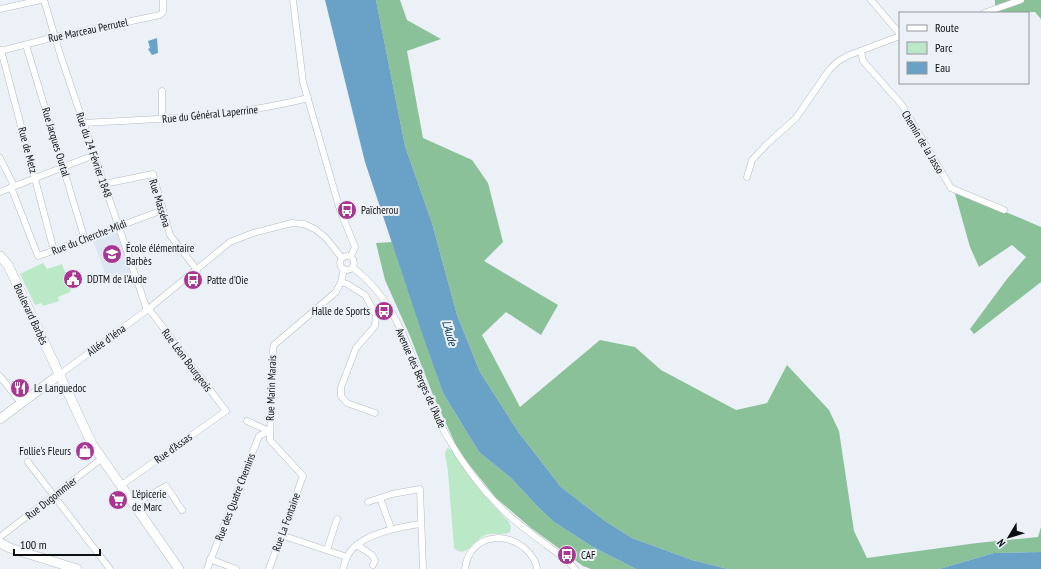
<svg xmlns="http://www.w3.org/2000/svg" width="1041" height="569" font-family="'PT Sans Narrow',sans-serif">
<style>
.built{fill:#dde7f3}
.green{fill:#bbe9c7}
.forest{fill:#8ac199}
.water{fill:#69a2c6}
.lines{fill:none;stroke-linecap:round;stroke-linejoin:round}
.street-casing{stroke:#b6bbc1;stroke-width:7}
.secondary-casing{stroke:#b6bbc1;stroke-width:10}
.street{stroke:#fff;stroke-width:6}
.secondary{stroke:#fff;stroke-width:9}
.labels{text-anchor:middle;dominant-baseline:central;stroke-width:4;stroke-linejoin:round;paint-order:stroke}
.street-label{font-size:11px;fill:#0e0f11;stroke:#ecf1f7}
.poi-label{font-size:11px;fill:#0e0f11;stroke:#ecf1f7;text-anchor:start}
.water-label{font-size:12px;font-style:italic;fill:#03354e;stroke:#ecf1f7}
</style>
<rect width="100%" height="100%" fill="#ecf1f7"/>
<path class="built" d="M 112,230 L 118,234 L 133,276 L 109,284 L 92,238 Z"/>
<g class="green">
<path d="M 43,263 L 47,269 L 62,264 L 71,289 L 70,292 L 58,297 L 59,301 L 43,306 L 41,303 L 35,305 L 20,274 Z"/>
<path d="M 447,448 L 452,450 L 478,488 L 509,522 L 511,527 L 510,532 C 501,537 491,530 482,537 C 474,542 465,559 454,548 L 448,472 L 445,454 Z"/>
</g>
<g class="forest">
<path d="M 376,0 L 400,0 L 407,20 L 441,39 L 407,51 L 423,138 L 472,160 L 488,183 L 503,242 L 484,261 L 558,305 L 541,335 L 506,312 L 482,335 L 520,407 L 600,340 L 635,347 L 661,370 L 736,410 L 767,403 L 787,365 L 829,410 L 839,431 L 854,531 L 867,558 L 977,543 L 1038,537 L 1041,527 L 1041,552 L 994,553 L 939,569 L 728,569 L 692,560 L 632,538 L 605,521 L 561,487 L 519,433 L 480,372 L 457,315 L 432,223 L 405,146 Z"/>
<path d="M 995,0 L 1041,0 L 1041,19 L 1035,12 L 995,13 Z"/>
<path d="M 954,190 L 1041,227 L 1041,282 L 974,334 L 970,329 L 1007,279 L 1026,257 L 1012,245 L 979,267 L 970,247 Z"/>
<path d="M 392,242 L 443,393 L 479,452 L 511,478 L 539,508 L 554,522 L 593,547 L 636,569 L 591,569 L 583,566 L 531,528 L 496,498 L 459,452 L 433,395 L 410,336 L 385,280 L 376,243 Z"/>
</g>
<g class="water">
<path d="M 325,0 L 376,0 L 405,146 L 432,223 L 457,315 L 480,372 L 519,433 L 561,487 L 605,521 L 632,538 L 692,560 L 728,569 L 636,569 L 593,547 L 554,522 L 539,508 L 511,478 L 479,452 L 443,393 L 422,333 L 365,162 Z"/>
<path d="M 157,38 L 158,53 L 152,55 L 148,49 L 150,48 L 148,41 Z"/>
<path d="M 1041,552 L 1041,569 L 939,569 L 994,553 Z"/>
</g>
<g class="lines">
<defs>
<g id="street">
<path d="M 44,0 L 60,54 L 147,310"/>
<path d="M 293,0 L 303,82 L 340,210 L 355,247 L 351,256"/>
<path d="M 871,0 L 900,34"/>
<path d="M 0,9 L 41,0"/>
<path d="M 984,13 L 1021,0"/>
<path d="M 26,45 L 85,240"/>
<path d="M 1,50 L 54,251"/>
<path d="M 0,51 L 55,37 L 160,15 L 163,12 L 163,0"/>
<path d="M 861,51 L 863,61 L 902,105 L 951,188 L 1004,210"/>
<path d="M 162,119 L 162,91"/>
<path d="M 83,123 C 159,119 235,117 308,98"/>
<path d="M 0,158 L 14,186"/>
<path d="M 747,177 L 752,160 L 767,144 L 796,118 L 829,70 L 837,62 L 847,56 L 900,36"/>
<path d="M 104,184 L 153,174 L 170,235 L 197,270"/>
<path d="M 11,187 L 38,256 C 80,242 121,225 163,210"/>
<path d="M 0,192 L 94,155"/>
<circle cx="347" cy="263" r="7"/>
<path d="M 353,268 C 407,307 416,384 448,438 C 463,464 483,491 505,512 C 517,523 532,534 545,544 C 556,552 567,559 575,569"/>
<path d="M 341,282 L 347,284 L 365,295 L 376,315 L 375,326 L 356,348 L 341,387 L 341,396 L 347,403 L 375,413"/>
<path d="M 59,375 L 147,310 L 230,242 L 253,233 L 292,223 L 304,224 L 315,229 L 326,238 L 342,258"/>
<path d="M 0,376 L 21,403"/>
<path d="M 247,421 L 269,431"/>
<path d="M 28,462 L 110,569"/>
<path d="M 120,486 L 226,411 L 149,309"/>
<path d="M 380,498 L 391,528"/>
<path d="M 368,502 L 392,494 L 420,489 L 423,569"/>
<path d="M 133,505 L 166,486 L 182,510"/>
<path d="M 281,535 L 347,557"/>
<path d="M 0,537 L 101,459"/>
<path d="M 357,545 L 372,555 L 375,560 L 373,565"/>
<path d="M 327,550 L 337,519"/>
<path d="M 210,559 L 236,569"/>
<path d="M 207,569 L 259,436 L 269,431"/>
<path d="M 269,569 L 303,476 L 270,440 L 273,349 L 274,345 L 336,292 L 341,282 L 344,269"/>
<path d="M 343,569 C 344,565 345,561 347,557 C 357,534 399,527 420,524"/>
<path d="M 465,569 C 469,532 514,528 533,558 C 535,562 537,564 537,569"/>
</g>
<g id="secondary">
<path d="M 0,256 L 8,265 L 92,444 L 179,569"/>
<path d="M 0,419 L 59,375"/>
<path d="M 0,543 L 10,548 L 77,569"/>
</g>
</defs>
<use href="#street" class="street-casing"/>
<use href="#secondary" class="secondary-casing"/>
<use href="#street" class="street"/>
<use href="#secondary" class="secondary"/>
</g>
<defs>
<symbol id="bus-disc" viewBox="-11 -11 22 22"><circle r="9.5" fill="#a93691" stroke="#ecf1f7"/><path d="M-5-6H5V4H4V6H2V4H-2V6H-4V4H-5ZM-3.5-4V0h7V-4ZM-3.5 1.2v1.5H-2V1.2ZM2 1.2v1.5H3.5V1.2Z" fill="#fff"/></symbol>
<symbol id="school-disc" viewBox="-11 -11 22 22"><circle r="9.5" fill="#a93691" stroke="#ecf1f7"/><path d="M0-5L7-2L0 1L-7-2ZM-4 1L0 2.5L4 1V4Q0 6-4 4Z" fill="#fff"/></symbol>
<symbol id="civic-disc" viewBox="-11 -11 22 22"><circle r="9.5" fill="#a93691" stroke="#ecf1f7"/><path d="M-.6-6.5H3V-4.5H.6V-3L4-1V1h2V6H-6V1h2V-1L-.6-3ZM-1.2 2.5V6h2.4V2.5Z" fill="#fff"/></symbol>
<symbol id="restaurant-disc" viewBox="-11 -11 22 22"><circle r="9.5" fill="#a93691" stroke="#ecf1f7"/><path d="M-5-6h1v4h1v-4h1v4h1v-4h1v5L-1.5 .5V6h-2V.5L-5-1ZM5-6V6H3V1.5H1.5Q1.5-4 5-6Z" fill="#fff"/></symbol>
<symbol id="shop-disc" viewBox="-11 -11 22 22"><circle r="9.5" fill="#a93691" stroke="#ecf1f7"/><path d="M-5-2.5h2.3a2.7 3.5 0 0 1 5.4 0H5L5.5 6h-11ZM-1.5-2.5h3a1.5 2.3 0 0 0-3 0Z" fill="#fff"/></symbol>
<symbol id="supermarket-disc" viewBox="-11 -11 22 22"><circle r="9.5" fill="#a93691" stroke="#ecf1f7"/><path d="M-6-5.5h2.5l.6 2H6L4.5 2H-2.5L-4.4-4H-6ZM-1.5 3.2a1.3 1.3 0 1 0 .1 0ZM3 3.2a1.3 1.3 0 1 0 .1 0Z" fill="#fff"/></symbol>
</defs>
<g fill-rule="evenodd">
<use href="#bus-disc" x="336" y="199" width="22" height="22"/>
<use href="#school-disc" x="101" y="243" width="22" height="22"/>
<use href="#civic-disc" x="62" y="268" width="22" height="22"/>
<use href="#bus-disc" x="182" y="269" width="22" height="22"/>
<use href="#bus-disc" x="373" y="300" width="22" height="22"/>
<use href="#restaurant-disc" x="9" y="377" width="22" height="22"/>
<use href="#shop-disc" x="74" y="440" width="22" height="22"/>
<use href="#supermarket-disc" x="107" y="489" width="22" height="22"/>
<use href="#bus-disc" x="556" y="544" width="22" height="22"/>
</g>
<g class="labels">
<g class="street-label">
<text transform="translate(88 30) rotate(-12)">Rue Marceau Perrutel</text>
<text transform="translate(210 114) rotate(-6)">Rue du Général Laperrine</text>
<text transform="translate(56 142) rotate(73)">Rue Jacques Ourtal</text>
<text transform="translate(923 142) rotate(59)">Chemin de la Jasso</text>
<text transform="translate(28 150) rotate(75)">Rue de Metz</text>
<text transform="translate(94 155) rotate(71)">Rue du 24 Février 1848</text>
<text transform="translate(160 203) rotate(73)">Rue Masséna</text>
<text transform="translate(89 237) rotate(-21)">Rue du Cherche-Midi</text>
<text transform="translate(31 314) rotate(65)">Boulevard Barbès</text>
<text transform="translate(106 340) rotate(-36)">Allée d'Iéna</text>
<text transform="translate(187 360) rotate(53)">Rue Léon Bourgeois</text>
<text transform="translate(421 378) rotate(66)">Avenue des Berges de l'Aude</text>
<text transform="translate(271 388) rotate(-88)">Rue Marin Marais</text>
<text transform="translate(173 448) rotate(-36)">Rue d'Assas</text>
<text transform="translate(235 497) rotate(-69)">Rue des Quatre Chemins</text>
<text transform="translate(51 498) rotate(-38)">Rue Dugommier</text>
<text transform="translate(286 522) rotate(-70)">Rue La Fontaine</text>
</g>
<g class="poi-label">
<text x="361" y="210">Païcherou</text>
<text x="126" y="248">École élémentaire<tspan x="126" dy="13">Barbès</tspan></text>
<text x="87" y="279">DDTM de l'Aude</text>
<text x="207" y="280">Patte d'Oie</text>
<text x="370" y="311" text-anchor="end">Halle de Sports</text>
<text x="34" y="388">Le Languedoc</text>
<text x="71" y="451" text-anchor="end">Follie's Fleurs</text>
<text x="132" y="494">L'épicerie<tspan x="132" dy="13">de Marc</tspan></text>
<text x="581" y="555">CAF</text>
</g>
<g class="water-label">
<text transform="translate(450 333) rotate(74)">L'Aude</text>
</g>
</g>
<rect x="899" y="12" width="130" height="72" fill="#ecf1f7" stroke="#93979b"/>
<rect x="907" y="25" width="20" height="6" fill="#ffffff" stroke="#93979b"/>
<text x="935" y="32" font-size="12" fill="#0e0f11">Route</text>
<rect x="907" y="42" width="20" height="12" fill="#bbe9c7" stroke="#93979b"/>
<text x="935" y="52" font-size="12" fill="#0e0f11">Parc</text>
<rect x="907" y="62" width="20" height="12" fill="#69a2c6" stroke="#93979b"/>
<text x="935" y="72" font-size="12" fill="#0e0f11">Eau</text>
<g transform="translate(1009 537) rotate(232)" stroke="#ecf1f7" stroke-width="3" paint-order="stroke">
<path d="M0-3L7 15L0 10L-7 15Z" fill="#0e0f11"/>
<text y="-6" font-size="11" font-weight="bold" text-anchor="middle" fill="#0e0f11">N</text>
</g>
<path d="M14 549v6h86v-6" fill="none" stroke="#0e0f11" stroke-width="2"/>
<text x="20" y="549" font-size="12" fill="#0e0f11" stroke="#ecf1f7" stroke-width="3" paint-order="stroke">100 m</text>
</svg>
